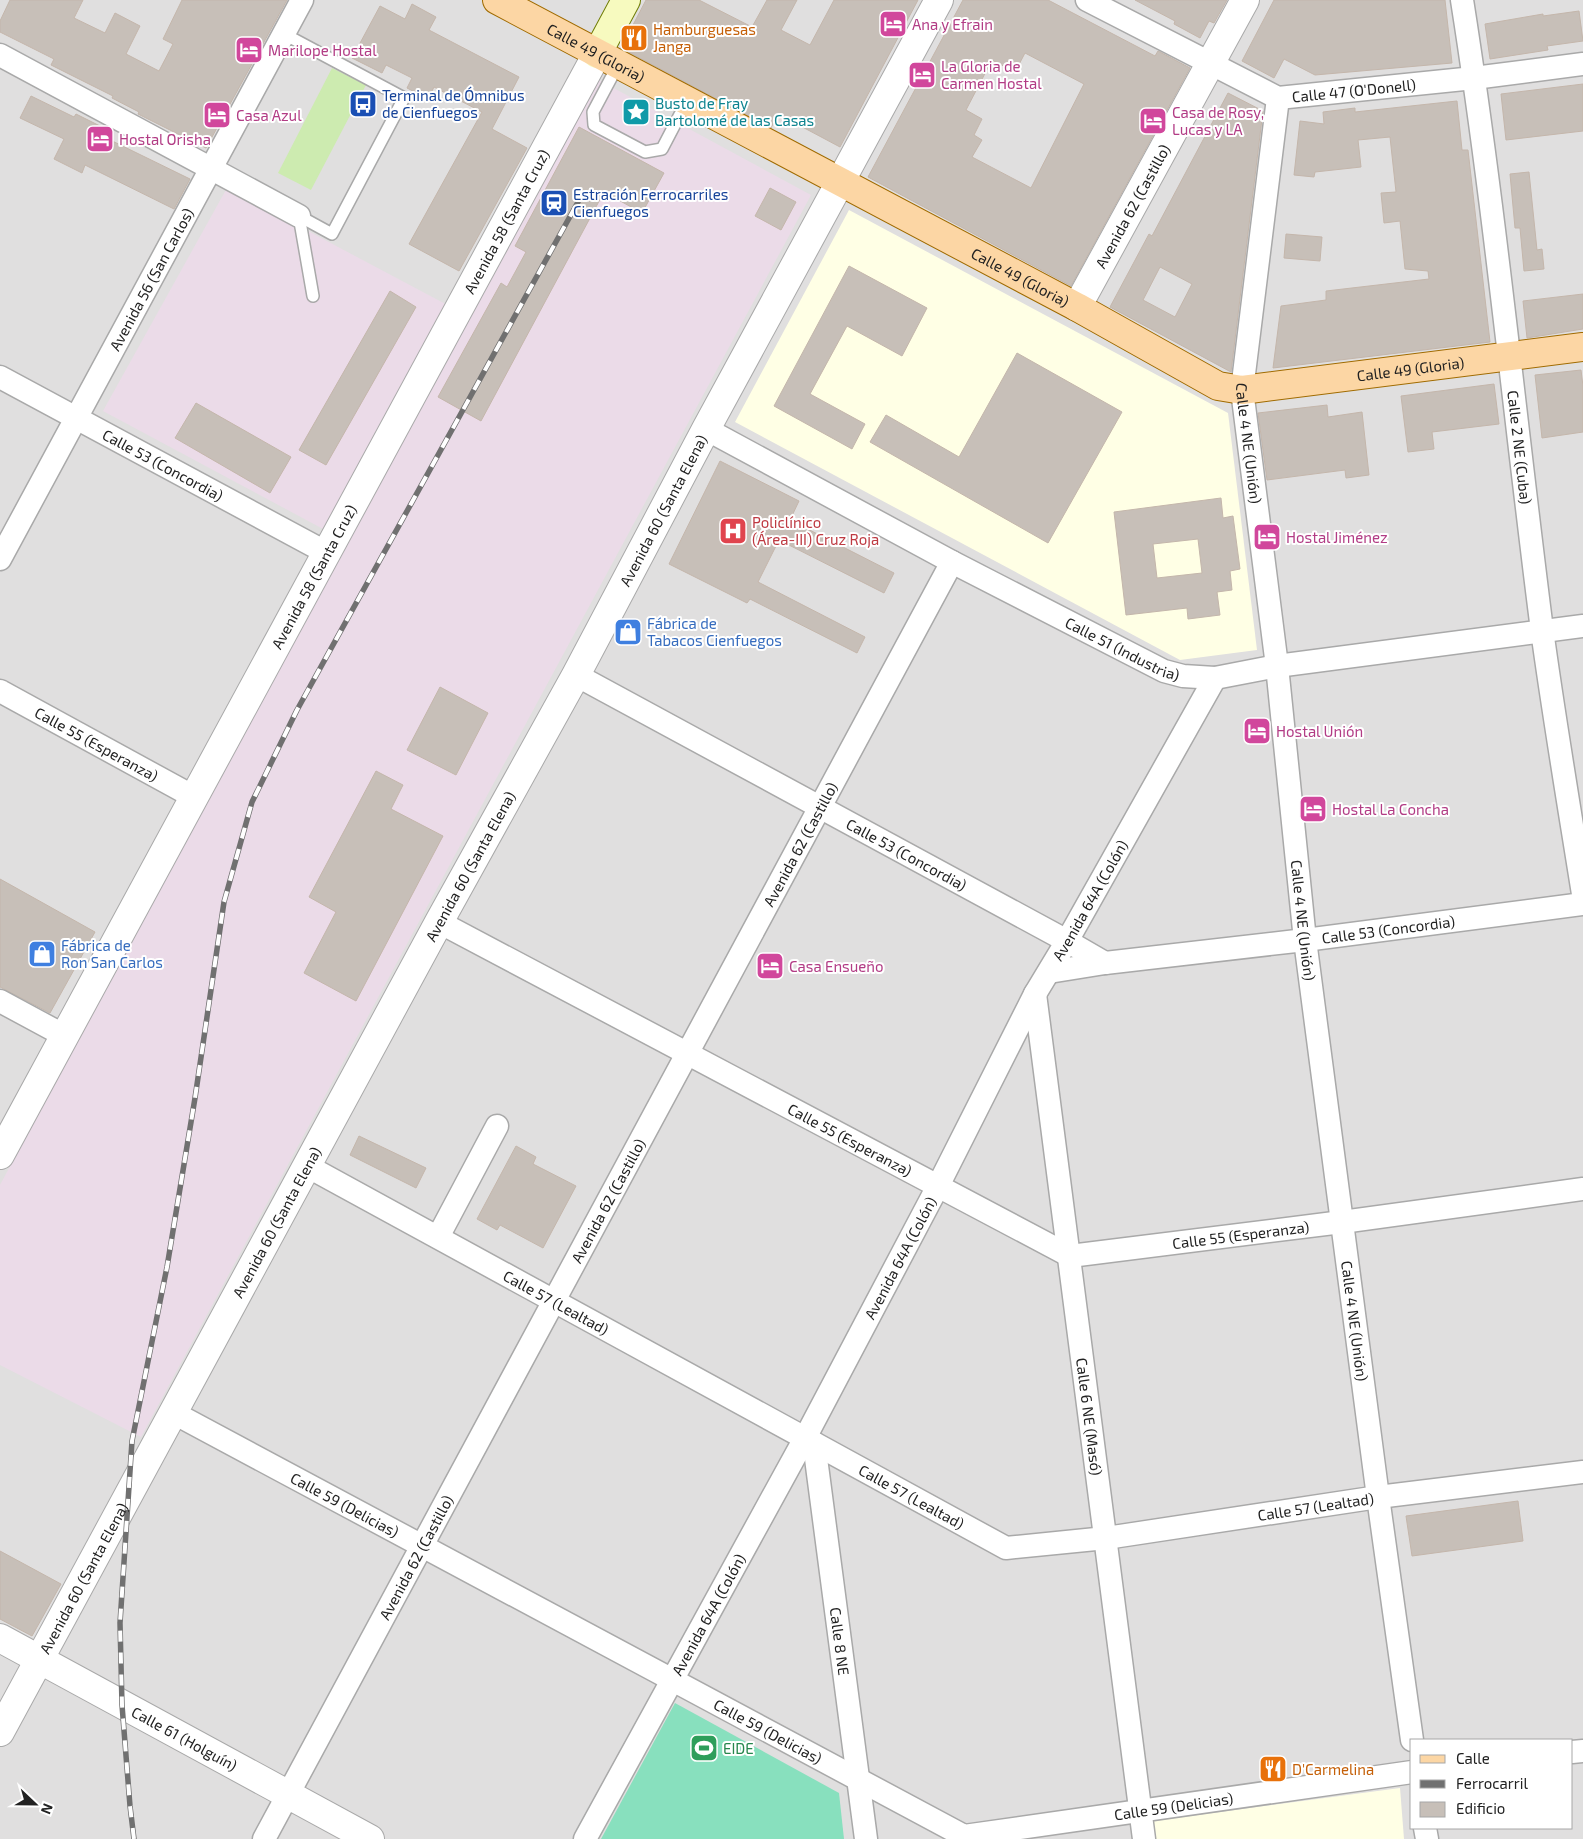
<svg xmlns="http://www.w3.org/2000/svg" width="1583" height="1839" font-family="'Exo 2',sans-serif">
<style>
.residential{fill:#e0dfdf;fill-rule:evenodd}
.industrial{fill:#ebdbe8}
.education{fill:#ffffe5}
.grass{fill:#cdebb0}
.pitch{fill:#88e0be}
.building{fill:#c7bfb8;stroke:#c4b6ab;fill-rule:evenodd}
.lines{fill:none;stroke-linecap:round;stroke-linejoin:round}
.service-casing{stroke:#a9a9a9;stroke-width:14}
.minor-casing{stroke:#a9a9a9;stroke-width:25}
.tertiary-casing{stroke:#a9a9a9;stroke-width:30}
.secondary-casing{stroke:#707d05;stroke-width:30}
.primary-casing{stroke:#a06b00;stroke-width:30}
.service{stroke:#fff;stroke-width:11}
.minor{stroke:#fff;stroke-width:22}
.tertiary{stroke:#fff;stroke-width:28}
.secondary{stroke:#f7fabf;stroke-width:28}
.primary{stroke:#fcd6a4;stroke-width:28}
.rail-casing{stroke:#707070;stroke-width:5.5}
.rail{stroke:#fff;stroke-width:4;stroke-dasharray:11;stroke-linecap:butt}
.labels{text-anchor:middle;dominant-baseline:central;stroke-width:4;stroke-linejoin:round;paint-order:stroke}
.hotel-label{font-size:15px;fill:#b23c85;stroke:#fff;text-anchor:start}
.food-label{font-size:15px;fill:#c56008;stroke:#fff;text-anchor:start}
.street-label{font-size:15px;fill:#222;stroke:#fff}
.transit-label{font-size:15px;fill:#164399;stroke:#fff;text-anchor:start}
.culture-label{font-size:15px;fill:#0d838f;stroke:#fff;text-anchor:start}
.health-label{font-size:15px;fill:#be3a42;stroke:#fff;text-anchor:start}
.shop-label{font-size:15px;fill:#366cbe;stroke:#fff;text-anchor:start}
.leisure-label{font-size:15px;fill:#27864d;stroke:#fff;text-anchor:start}
</style>
<rect width="100%" height="100%" fill="#f2efe9"/>
<path class="residential" d="M 0,0 L 1583,0 L 1583,1839 L 0,1839 ZM 1412,1740 L 1572,1740 L 1572,1828 L 1412,1828 Z"/>
<g class="industrial">
<path d="M 597,79 L 811,195 L 141,1437 L 0,1365 L 0,1185 Z"/>
<path d="M 227,188 L 453,308 L 325,530 L 103,411 Z"/>
</g>
<g class="education">
<path d="M 849,210 L 1228,413 L 1257,650 L 1180,660 L 735,422 Z"/>
<path d="M 1400,1788 L 1404,1839 L 1155,1839 L 1153,1821 Z"/>
</g>
<path class="grass" d="M 332,68 L 366,85 L 311,190 L 278,173 Z"/>
<path class="pitch" d="M 675,1703 L 839,1793 L 844,1839 L 601,1839 Z"/>
<g class="building">
<path d="M 10,0 L 83,0 L 74,18 L 105,33 L 115,13 L 140,26 L 126,54 L 159,71 L 173,44 L 163,39 L 182,0 L 287,0 L 206,148 L 138,114 L 139,112 L 112,98 L 113,96 L 51,65 L 54,59 L 0,32 L 0,21 Z"/>
<path d="M 646,0 L 699,0 L 752,27 L 767,0 L 797,0 L 781,30 L 810,45 L 834,0 L 918,0 L 840,147 L 778,114 L 771,128 L 621,48 Z"/>
<path d="M 963,0 L 1048,0 L 1155,56 L 1158,51 L 1190,68 L 1071,286 L 868,177 ZM 1025,53 L 1084,84 L 1031,188 L 972,157 L 982,140 L 974,135 L 982,119 L 966,110 L 992,60 L 1015,72 Z"/>
<path d="M 1135,0 L 1227,0 L 1214,23 L 1209,21 L 1200,38 L 1174,24 L 1175,21 Z"/>
<path d="M 1274,0 L 1445,0 L 1452,63 L 1315,75 L 1284,59 L 1274,78 L 1242,61 Z"/>
<path d="M 412,4 L 436,17 L 429,30 L 519,77 L 492,129 L 527,148 L 459,271 L 409,244 L 482,112 L 434,87 L 428,99 L 407,88 L 412,78 L 386,65 L 382,73 L 352,58 L 380,6 L 405,19 Z"/>
<path d="M 1579,11 L 1583,41 L 1547,46 L 1548,50 L 1490,59 L 1485,24 L 1543,14 L 1543,16 Z"/>
<path d="M 1583,84 L 1583,131 L 1506,140 L 1501,94 Z"/>
<path d="M 1228,93 L 1263,111 L 1231,372 L 1110,307 L 1149,234 L 1152,236 ZM 1160,267 L 1192,284 L 1175,317 L 1143,300 Z"/>
<path d="M 31,96 L 74,117 L 76,114 L 104,128 L 100,135 L 190,179 L 174,209 L 85,165 L 82,173 L 54,159 L 64,139 L 20,118 Z"/>
<path d="M 1457,101 L 1462,150 L 1468,150 L 1490,342 L 1273,368 L 1281,306 L 1326,300 L 1326,291 L 1429,279 L 1428,271 L 1405,269 L 1400,221 L 1384,223 L 1381,193 L 1396,192 L 1390,137 L 1358,140 L 1361,167 L 1315,172 L 1314,177 L 1294,175 L 1300,121 L 1324,124 L 1323,112 L 1355,108 L 1355,112 Z"/>
<path d="M 579,127 L 664,173 L 642,213 L 604,192 L 481,421 L 438,397 L 501,283 L 507,287 L 526,252 L 515,246 Z"/>
<path d="M 1529,172 L 1537,250 L 1542,249 L 1544,269 L 1524,271 L 1520,228 L 1515,228 L 1510,174 Z"/>
<path d="M 770,188 L 796,202 L 781,230 L 755,216 Z"/>
<path d="M 1286,234 L 1322,237 L 1320,261 L 1284,258 Z"/>
<path d="M 849,266 L 927,308 L 902,356 L 847,326 L 810,394 L 865,424 L 852,449 L 774,406 Z"/>
<path d="M 390,291 L 416,307 L 326,465 L 299,450 Z"/>
<path d="M 1583,294 L 1583,329 L 1527,338 L 1523,301 Z"/>
<path d="M 1017,353 L 1122,412 L 1048,543 L 870,442 L 886,415 L 959,457 Z"/>
<path d="M 1581,370 L 1583,386 L 1583,432 L 1542,438 L 1535,375 Z"/>
<path d="M 1494,384 L 1499,424 L 1432,432 L 1434,449 L 1408,452 L 1401,396 Z"/>
<path d="M 196,403 L 291,457 L 270,493 L 175,438 Z"/>
<path d="M 1327,405 L 1328,417 L 1362,412 L 1369,475 L 1346,478 L 1345,470 L 1267,480 L 1258,413 Z"/>
<path d="M 720,461 L 799,501 L 790,520 L 894,573 L 884,593 L 779,540 L 758,582 L 865,637 L 857,653 L 750,599 L 747,603 L 669,564 Z"/>
<path d="M 1221,498 L 1223,518 L 1233,516 L 1240,569 L 1230,571 L 1232,590 L 1217,592 L 1220,615 L 1188,619 L 1187,608 L 1126,615 L 1114,512 ZM 1198,539 L 1202,573 L 1157,578 L 1153,544 Z"/>
<path d="M 440,687 L 488,713 L 456,775 L 407,750 Z"/>
<path d="M 376,771 L 403,785 L 391,809 L 443,836 L 356,1001 L 304,973 L 336,912 L 309,897 Z"/>
<path d="M 0,879 L 95,932 L 50,1013 L 0,987 Z"/>
<path d="M 359,1136 L 426,1168 L 416,1188 L 350,1155 Z"/>
<path d="M 516,1146 L 536,1157 L 533,1164 L 576,1186 L 543,1248 L 500,1225 L 497,1230 L 477,1219 Z"/>
<path d="M 1518,1501 L 1523,1541 L 1412,1556 L 1406,1516 Z"/>
<path d="M 0,1551 L 61,1584 L 32,1636 L 0,1619 Z"/>
</g>
<g class="lines">
<defs>
<g id="service">
<path d="M 284,34 L 404,98 L 332,234 L 299,216"/>
<path d="M 618,65 L 593,112 L 594,125 L 645,152 L 662,149 L 687,101"/>
<path d="M 299,216 L 313,296"/>
</g>
<g id="minor">
<path id="s1" d="M 1087,0 L 1278,98 L 1474,78 L 1583,64"/>
<path id="s2" d="M 1462,0 C 1495,209 1515,420 1542,630 C 1554,718 1569,806 1583,894"/>
<path d="M 0,55 L 299,216"/>
<path id="s3" d="M 1278,98 L 1242,390 L 1277,666 L 1305,940 L 1378,1497 L 1412,1740"/>
<path id="s4" d="M 0,377 L 327,553"/>
<path id="s5" d="M 706,429 L 952,562 L 1164,671 L 1183,676 L 1215,678 L 1277,666 L 1583,626"/>
<path id="s6" d="M 0,559 L 302,0"/>
<path id="s7" d="M 576,675 L 1067,941 L 1105,963"/>
<path id="s8" d="M 0,691 L 194,797"/>
<path id="s9" d="M 439,922 L 1070,1256 L 1342,1222 L 1583,1189"/>
<path id="s10" d="M 1049,972 L 1105,963 L 1305,940 L 1583,904"/>
<path id="s11" d="M 1035,994 L 1144,1839"/>
<path d="M 0,1001 L 65,1036"/>
<path id="s12" d="M 307,1166 L 1006,1548 L 1106,1538 L 1378,1497 L 1583,1472"/>
<path d="M 438,1237 L 497,1126"/>
<path id="s13" d="M 172,1412 L 964,1836 L 1412,1772"/>
<path id="s14" d="M 814,1443 L 866,1839"/>
<path d="M 1572,1752 L 1583,1751"/>
<path d="M 1425,1828 L 1427,1839"/>
<path id="s15" d="M 264,1839 L 952,562"/>
<path id="s16" d="M 585,1839 L 805,1438 L 938,1186 L 1035,994 L 1067,941 L 1215,678"/>
</g>
<g id="tertiary">
<path id="s17" d="M 1077,307 L 1245,0"/>
<path id="s18" d="M 0,1155 L 597,54"/>
<path id="s19" d="M 0,1638 L 370,1839"/>
<path id="s20" d="M 0,1732 L 439,922 L 576,675 L 706,429 L 939,0"/>
</g>
<path id="secondary" d="M 597,54 L 626,0"/>
<g id="primary">
<path id="s21" d="M 497,0 L 1077,307 L 1218,386 L 1242,390 L 1583,347"/>
</g>
</defs>
<use href="#service" class="service-casing"/>
<use href="#minor" class="minor-casing"/>
<use href="#tertiary" class="tertiary-casing"/>
<use href="#secondary" class="secondary-casing"/>
<use href="#primary" class="primary-casing"/>
<use href="#service" class="service"/>
<use href="#minor" class="minor"/>
<use href="#tertiary" class="tertiary"/>
<use href="#secondary" class="secondary"/>
<use href="#primary" class="primary"/>
<defs>
<path id="rail" d="M 134,1839 L 130,1806 L 122,1705 L 120,1623 L 132,1441 L 167,1267 L 195,1098 L 224,902 L 252,802 L 297,710 L 578,202"/>
</defs>
<use href="#rail" class="rail-casing"/>
<use href="#rail" class="rail"/>
</g>
<defs>
<symbol id="hotel-square" viewBox="-11 -11 22 22"><rect x="-9" y="-9" width="18" height="18" rx="4" fill="#d1479c" stroke="#fff"/><path d="M-6-4.5h1.5V1H6V5H4.5V3h-9V5H-6ZM-4 0a1.8 1.8 0 1 1 3.6 0ZM.5 0V-2.5h3Q6-2.5 6 0Z" fill="#fff"/></symbol>
<symbol id="restaurant-square" viewBox="-11 -11 22 22"><rect x="-9" y="-9" width="18" height="18" rx="4" fill="#e8710a" stroke="#fff"/><path d="M-5-6h1v4h1v-4h1v4h1v-4h1v5L-1.5 .5V6h-2V.5L-5-1ZM5-6V6H3V1.5H1.5Q1.5-4 5-6Z" fill="#fff"/></symbol>
<symbol id="bus-square" viewBox="-11 -11 22 22"><rect x="-9" y="-9" width="18" height="18" rx="4" fill="#1a4fb4" stroke="#fff"/><path d="M-5-6H5V4H4V6H2V4H-2V6H-4V4H-5ZM-3.5-4V0h7V-4ZM-3.5 1.2v1.5H-2V1.2ZM2 1.2v1.5H3.5V1.2Z" fill="#fff"/></symbol>
<symbol id="sight-square" viewBox="-11 -11 22 22"><rect x="-9" y="-9" width="18" height="18" rx="4" fill="#0f9aa8" stroke="#fff"/><path d="M0-6L1.8-2.2L6-1.7L2.9 1.2L3.7 5.4L0 3.3L-3.7 5.4L-2.9 1.2L-6-1.7L-1.8-2.2Z" fill="#fff"/></symbol>
<symbol id="station-square" viewBox="-11 -11 22 22"><rect x="-9" y="-9" width="18" height="18" rx="4" fill="#1a4fb4" stroke="#fff"/><path d="M-3-6H3Q5-6 5-4V2Q5 4 3 4L4.5 6H3L1.5 4h-3L-3 6H-4.5L-3 4Q-5 4-5 2V-4Q-5-6-3-6ZM-3.5-4v3h7v-3ZM-3.5 1v1.5H-2V1ZM2 1v1.5H3.5V1Z" fill="#fff"/></symbol>
<symbol id="hospital-square" viewBox="-11 -11 22 22"><rect x="-9" y="-9" width="18" height="18" rx="4" fill="#e0444e" stroke="#fff"/><path d="M-5-5h3v3.5h4V-5h3V5h-3V1.5h-4V5h-3Z" fill="#fff"/></symbol>
<symbol id="shop-square" viewBox="-11 -11 22 22"><rect x="-9" y="-9" width="18" height="18" rx="4" fill="#3f7fe0" stroke="#fff"/><path d="M-5-2.5h2.3a2.7 3.5 0 0 1 5.4 0H5L5.5 6h-11ZM-1.5-2.5h3a1.5 2.3 0 0 0-3 0Z" fill="#fff"/></symbol>
<symbol id="stadium-square" viewBox="-11 -11 22 22"><rect x="-9" y="-9" width="18" height="18" rx="4" fill="#2e9e5b" stroke="#fff"/><path d="M0-5a6.5 5 0 1 0 0 10a6.5 5 0 1 0 0-10ZM-3.5-1.8h7v3.6h-7Z" fill="#fff"/></symbol>
</defs>
<g fill-rule="evenodd">
<use href="#hotel-square" x="877" y="8" width="32" height="32"/>
<use href="#restaurant-square" x="618" y="22" width="32" height="32"/>
<use href="#hotel-square" x="233" y="34" width="32" height="32"/>
<use href="#hotel-square" x="906" y="59" width="32" height="32"/>
<use href="#bus-square" x="347" y="88" width="32" height="32"/>
<use href="#sight-square" x="620" y="96" width="32" height="32"/>
<use href="#hotel-square" x="201" y="99" width="32" height="32"/>
<use href="#hotel-square" x="1137" y="105" width="32" height="32"/>
<use href="#hotel-square" x="84" y="123" width="32" height="32"/>
<use href="#station-square" x="538" y="187" width="32" height="32"/>
<use href="#hospital-square" x="717" y="515" width="32" height="32"/>
<use href="#hotel-square" x="1251" y="521" width="32" height="32"/>
<use href="#shop-square" x="612" y="616" width="32" height="32"/>
<use href="#hotel-square" x="1241" y="715" width="32" height="32"/>
<use href="#hotel-square" x="1297" y="793" width="32" height="32"/>
<use href="#shop-square" x="26" y="938" width="32" height="32"/>
<use href="#hotel-square" x="754" y="950" width="32" height="32"/>
<use href="#stadium-square" x="688" y="1732" width="32" height="32"/>
<use href="#restaurant-square" x="1257" y="1753" width="32" height="32"/>
</g>
<g class="labels">
<g class="hotel-label">
<text x="912" y="24">Ana y Efrain</text>
<text x="268" y="50">Marilope Hostal</text>
<text x="941" y="66">La Gloria de<tspan x="941" dy="17">Carmen Hostal</tspan></text>
<text x="1172" y="112">Casa de Rosy,<tspan x="1172" dy="17">Lucas y LA</tspan></text>
<text x="236" y="115">Casa Azul</text>
<text x="119" y="139">Hostal Orisha</text>
<text x="1286" y="537">Hostal Jiménez</text>
<text x="1276" y="731">Hostal Unión</text>
<text x="1332" y="809">Hostal La Concha</text>
<text x="789" y="966">Casa Ensueño</text>
</g>
<g class="food-label">
<text x="653" y="29">Hamburguesas<tspan x="653" dy="17">Janga</tspan></text>
<text x="1292" y="1769">D'Carmelina</text>
</g>
<g class="street-label">
<text stroke="none"><textPath href="#s21" startOffset="112">Calle 49 (Gloria)</textPath></text>
<text stroke="none"><textPath href="#s1" startOffset="291">Calle 47 (O'Donell)</textPath></text>
<text stroke="none"><textPath href="#s17" startOffset="115">Avenida 62 (Castillo)</textPath></text>
<text stroke="none"><textPath href="#s18" startOffset="1062">Avenida 58 (Santa Cruz)</textPath></text>
<text stroke="none"><textPath href="#s21" startOffset="592">Calle 49 (Gloria)</textPath></text>
<text stroke="none"><textPath href="#s6" startOffset="318">Avenida 56 (San Carlos)</textPath></text>
<text stroke="none"><textPath href="#s21" startOffset="1012">Calle 49 (Gloria)</textPath></text>
<text stroke="none"><textPath href="#s3" startOffset="348">Calle 4 NE (Unión)</textPath></text>
<text stroke="none"><textPath href="#s2" startOffset="451">Calle 2 NE (Cuba)</textPath></text>
<text stroke="none"><textPath href="#s4" startOffset="185">Calle 53 (Concordia)</textPath></text>
<text stroke="none"><textPath href="#s20" startOffset="1390">Avenida 60 (Santa Elena)</textPath></text>
<text stroke="none"><textPath href="#s18" startOffset="658">Avenida 58 (Santa Cruz)</textPath></text>
<text stroke="none"><textPath href="#s5" startOffset="471">Calle 51 (Industria)</textPath></text>
<text stroke="none"><textPath href="#s8" startOffset="110">Calle 55 (Esperanza)</textPath></text>
<text stroke="none"><textPath href="#s15" startOffset="1130">Avenida 62 (Castillo)</textPath></text>
<text stroke="none"><textPath href="#s7" startOffset="376">Calle 53 (Concordia)</textPath></text>
<text stroke="none"><textPath href="#s20" startOffset="985">Avenida 60 (Santa Elena)</textPath></text>
<text stroke="none"><textPath href="#s16" startOffset="1066">Avenida 64A (Colón)</textPath></text>
<text stroke="none"><textPath href="#s3" startOffset="828">Calle 4 NE (Unión)</textPath></text>
<text stroke="none"><textPath href="#s10" startOffset="342">Calle 53 (Concordia)</textPath></text>
<text stroke="none"><textPath href="#s9" startOffset="465">Calle 55 (Esperanza)</textPath></text>
<text stroke="none"><textPath href="#s15" startOffset="725">Avenida 62 (Castillo)</textPath></text>
<text stroke="none"><textPath href="#s20" startOffset="580">Avenida 60 (Santa Elena)</textPath></text>
<text stroke="none"><textPath href="#s9" startOffset="886">Calle 55 (Esperanza)</textPath></text>
<text stroke="none"><textPath href="#s16" startOffset="661">Avenida 64A (Colón)</textPath></text>
<text stroke="none"><textPath href="#s12" startOffset="284">Calle 57 (Lealtad)</textPath></text>
<text stroke="none"><textPath href="#s3" startOffset="1232">Calle 4 NE (Unión)</textPath></text>
<text stroke="none"><textPath href="#s11" startOffset="426">Calle 6 NE (Masó)</textPath></text>
<text stroke="none"><textPath href="#s12" startOffset="689">Calle 57 (Lealtad)</textPath></text>
<text stroke="none"><textPath href="#s13" startOffset="196">Calle 59 (Delicias)</textPath></text>
<text stroke="none"><textPath href="#s12" startOffset="1109">Calle 57 (Lealtad)</textPath></text>
<text stroke="none"><textPath href="#s15" startOffset="320">Avenida 62 (Castillo)</textPath></text>
<text stroke="none"><textPath href="#s20" startOffset="175">Avenida 60 (Santa Elena)</textPath></text>
<text stroke="none"><textPath href="#s16" startOffset="256">Avenida 64A (Colón)</textPath></text>
<text stroke="none"><textPath href="#s14" startOffset="200">Calle 8 NE</textPath></text>
<text stroke="none"><textPath href="#s13" startOffset="676">Calle 59 (Delicias)</textPath></text>
<text stroke="none"><textPath href="#s19" startOffset="210">Calle 61 (Holguín)</textPath></text>
<text stroke="none"><textPath href="#s13" startOffset="1110">Calle 59 (Delicias)</textPath></text>
</g>
<g class="transit-label">
<text x="382" y="95">Terminal de Ómnibus<tspan x="382" dy="17">de Cienfuegos</tspan></text>
<text x="573" y="194">Estración Ferrocarriles<tspan x="573" dy="17">Cienfuegos</tspan></text>
</g>
<g class="culture-label">
<text x="655" y="103">Busto de Fray<tspan x="655" dy="17">Bartolomé de las Casas</tspan></text>
</g>
<g class="health-label">
<text x="752" y="522">Policlínico<tspan x="752" dy="17">(Área-III) Cruz Roja</tspan></text>
</g>
<g class="shop-label">
<text x="647" y="623">Fábrica de<tspan x="647" dy="17">Tabacos Cienfuegos</tspan></text>
<text x="61" y="945">Fábrica de<tspan x="61" dy="17">Ron San Carlos</tspan></text>
</g>
<g class="leisure-label">
<text x="723" y="1748">EIDE</text>
</g>
</g>
<rect x="1410" y="1739" width="162" height="90" fill="#ffffff" stroke="#a7a7a7"/>
<rect x="1420" y="1755" width="25" height="8" fill="#fcd6a4" stroke="#a7a7a7"/>
<text x="1456" y="1764" font-size="15" fill="#222222">Calle</text>
<rect x="1420" y="1780" width="25" height="8" fill="#707070" stroke="#a7a7a7"/>
<text x="1456" y="1789" font-size="15" fill="#222222">Ferrocarril</text>
<rect x="1420" y="1802" width="25" height="15" fill="#c7bfb8" stroke="#a7a7a7"/>
<text x="1456" y="1814" font-size="15" fill="#222222">Edificio</text>
<g transform="translate(35 1804) rotate(112)" stroke="#ffffff" stroke-width="4" paint-order="stroke">
<path d="M0-4L9 19L0 12L-9 19Z" fill="#222222"/>
<text y="-8" font-size="14" font-weight="bold" text-anchor="middle" fill="#222222">N</text>
</g>
</svg>
